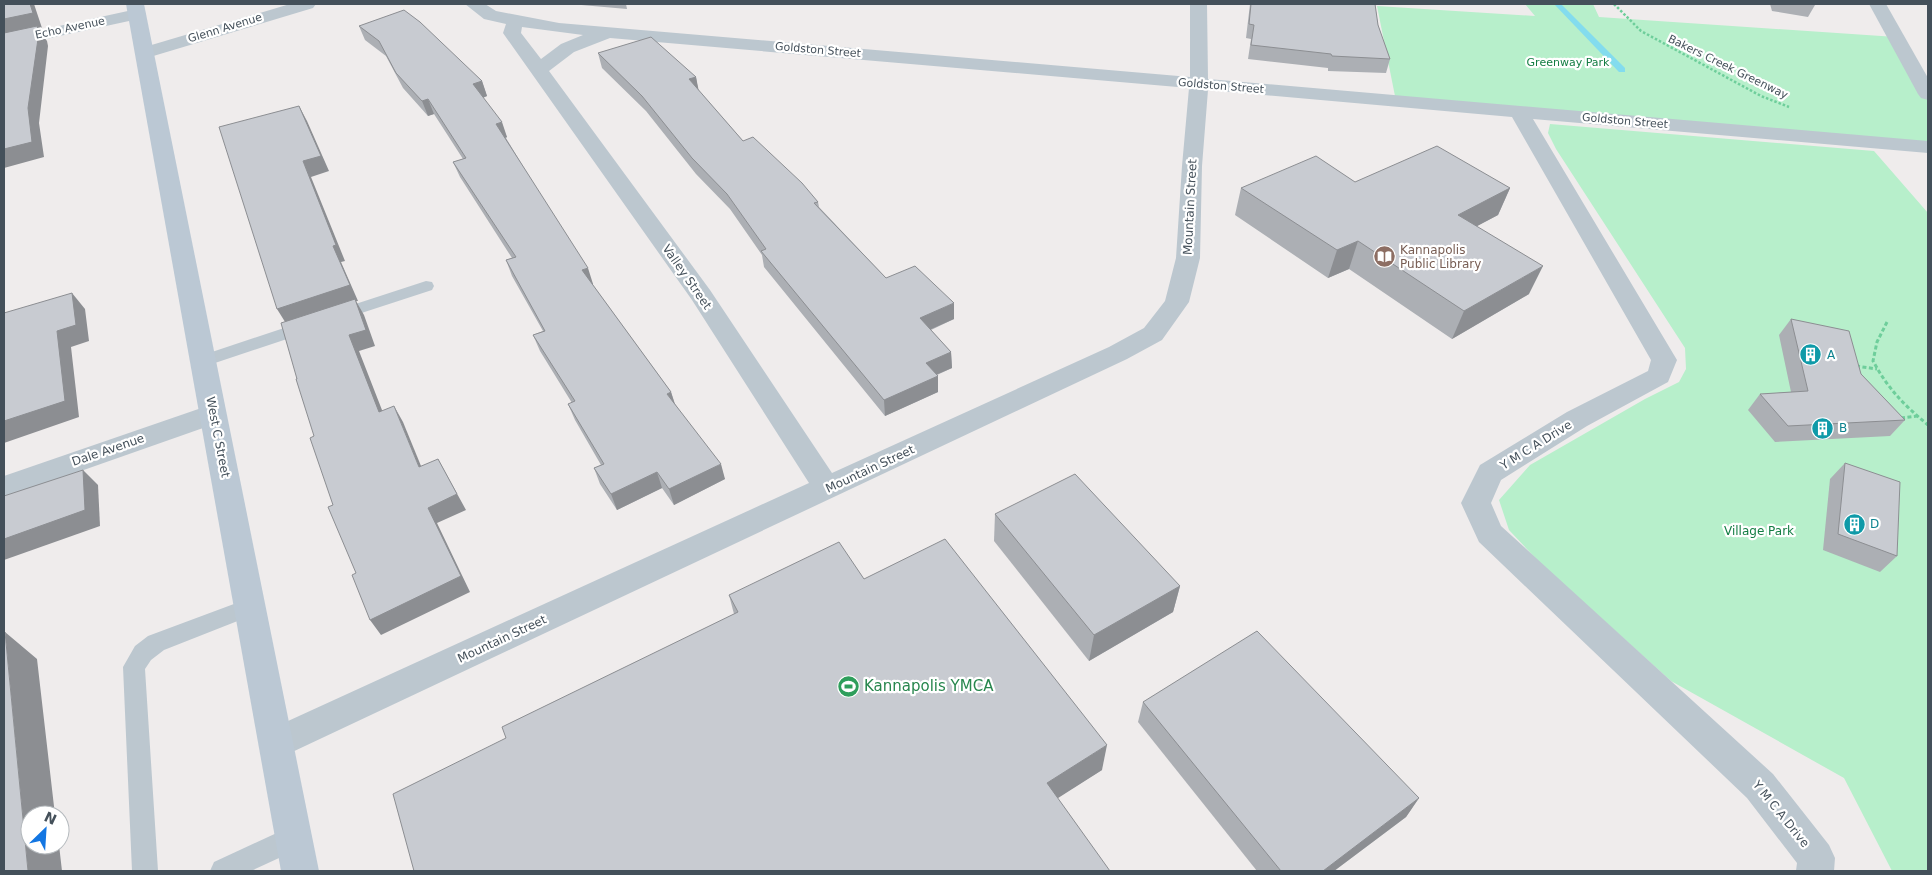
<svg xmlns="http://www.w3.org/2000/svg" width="1932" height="875" font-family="'DejaVu Sans',sans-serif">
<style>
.green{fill:#b7efcb}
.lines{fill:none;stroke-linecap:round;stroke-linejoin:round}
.stream{fill:#83dcee;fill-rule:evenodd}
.path-far1{stroke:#6ece9b;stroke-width:2.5;stroke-dasharray:2.5 2;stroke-linecap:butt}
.path{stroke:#6ece9b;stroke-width:3;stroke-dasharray:4 2.5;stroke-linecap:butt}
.service{fill:#bcc7cf;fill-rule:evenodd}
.minor{fill:#bcc7cf;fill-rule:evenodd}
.secondary{fill:#bbc8d4;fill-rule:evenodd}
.wall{fill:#acafb4}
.shaded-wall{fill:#8c8e92}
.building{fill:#c8cbd1;stroke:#8c8e92}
.labels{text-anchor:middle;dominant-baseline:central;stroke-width:4.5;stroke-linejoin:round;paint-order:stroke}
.far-street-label{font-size:11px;fill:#44505a;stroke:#fff}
.far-park-label{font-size:11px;fill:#137d43;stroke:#fff}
.street-label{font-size:12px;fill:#44505a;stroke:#fff}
.education-label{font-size:12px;fill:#785e54;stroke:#fff;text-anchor:start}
.culture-label{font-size:12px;fill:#0d838f;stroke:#fff;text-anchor:start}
.park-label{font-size:12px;fill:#137d43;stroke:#fff}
.near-leisure-label{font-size:15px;fill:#27864d;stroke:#fff;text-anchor:start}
</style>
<rect width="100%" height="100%" fill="#efecec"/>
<g class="green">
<path d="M 1525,4 L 1593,4 L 1599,17 L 1896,37 L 1928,94 L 1928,147 L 1396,101 L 1377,6 L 1535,16 Z"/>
<path d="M 1550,124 L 1874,151 L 1928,213 L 1928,871 L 1892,871 L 1844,778 L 1671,681 L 1541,564 L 1509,530 L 1499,500 L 1530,465 L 1645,399 L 1679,382 L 1686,369 L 1685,348 L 1556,149 L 1548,133 Z"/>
</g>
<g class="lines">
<path class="stream" d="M 1554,4 L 1561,4 L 1625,68 L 1625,72 L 1619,72 Z"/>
<path class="path-far1" d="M 1614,4 L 1641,31 L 1761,96 L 1789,107"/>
<g class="path">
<path d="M 1887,322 L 1877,342 L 1873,361 C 1889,390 1903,404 1928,425"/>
<path d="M 1856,366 L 1877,369"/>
<path d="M 1901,418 L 1917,416"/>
</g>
<g class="service">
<path d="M 426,281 L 432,282 L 434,286 L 432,290 L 337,321 L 331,320 L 329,316 L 331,312 Z"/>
<path d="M 308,320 L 314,322 L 316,326 L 314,330 L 203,367 L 197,365 L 194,361 L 197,357 Z"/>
<path d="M 250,598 L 258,601 L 261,607 L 258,613 L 164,650 L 151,660 L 145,669 L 158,871 L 132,871 L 123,667 L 135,646 L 148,636 Z"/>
<path d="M 294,825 L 303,829 L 307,838 L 303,847 L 251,871 L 210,871 L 214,862 Z"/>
</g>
<g class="minor">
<path d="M 290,4 L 316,4 L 313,8 L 150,57 L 144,58 L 138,57 L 135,53 L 138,49 Z"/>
<path d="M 465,4 L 485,4 L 496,11 L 559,23 L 1190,77 L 1190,4 L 1207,4 L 1208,79 L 1928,141 L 1928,153 L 1533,119 L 1677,360 L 1668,382 L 1587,426 L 1501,480 L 1491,503 L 1501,526 L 1773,774 L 1829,845 L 1835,858 L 1834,871 L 1796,871 L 1797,863 L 1747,798 L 1479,542 L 1461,503 L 1480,465 L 1567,412 L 1648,371 L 1651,360 L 1512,117 L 1208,90 L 1202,166 L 1200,258 L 1189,302 L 1162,340 L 1127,359 L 288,754 L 276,759 L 264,754 L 259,743 L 264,732 L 809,483 L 692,300 L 503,33 L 506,24 L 484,19 ZM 522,27 L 583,35 L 561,44 L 541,59 L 521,33 ZM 610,38 L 1189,88 L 1182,166 L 1176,258 L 1165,301 L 1144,328 L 1109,347 L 832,473 L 710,290 L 549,71 L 574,52 Z"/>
<path d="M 1869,4 L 1886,4 L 1928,78 L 1928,100 L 1921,98 L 1918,94 Z"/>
<path d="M 137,9 L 143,10 L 146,14 L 143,18 L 4,48 L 4,38 Z"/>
<path d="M 213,404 L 223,407 L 226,414 L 223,421 L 4,498 L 4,476 Z"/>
</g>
<path class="secondary" d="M 126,4 L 144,4 L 319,871 L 281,871 Z"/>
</g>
<g class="wall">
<path d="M 570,4 L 626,4 L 627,9 Z"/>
<path d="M 1250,4 L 1375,4 L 1378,25 L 1390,59 L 1386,73 L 1328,71 L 1328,68 L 1248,59 L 1251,39 L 1246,38 Z"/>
<path d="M 1770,4 L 1815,4 L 1815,5 L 1808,17 L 1772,11 Z"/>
<path d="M 359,26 L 482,81 L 487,96 L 483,98 L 507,137 L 506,138 L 593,284 L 592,284 L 671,392 L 675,404 L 725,479 L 674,505 L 662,488 L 617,510 L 600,484 L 594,468 L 601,465 L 575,420 L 568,404 L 572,403 L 540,351 L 533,335 L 543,331 L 512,276 L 506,260 L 512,258 L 460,177 L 453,162 L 463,159 L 434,114 L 428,116 L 403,88 L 386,56 L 365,40 Z"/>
<path d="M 598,53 L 696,77 L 698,90 L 743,141 L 818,202 L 819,207 L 886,278 L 954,319 L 931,330 L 951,352 L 952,368 L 937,375 L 938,376 L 938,392 L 885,416 L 764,267 L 762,255 L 730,209 L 696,174 L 646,111 L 602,68 Z"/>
<path d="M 1355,182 L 1510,188 L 1498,215 L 1477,226 L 1529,294 L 1452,339 L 1349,269 L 1328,278 L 1235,215 L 1241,188 Z"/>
<path d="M 1791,319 L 1861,374 L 1905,420 L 1890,436 L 1775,442 L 1748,410 L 1760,394 L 1791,392 L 1779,335 Z"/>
<path d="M 1845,463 L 1897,556 L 1880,572 L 1823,550 L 1830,479 Z"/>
<path d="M 995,514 L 1180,586 L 1173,612 L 1089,661 L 994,541 Z"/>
<path d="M 864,579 L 1102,770 L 1057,798 L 506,738 L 734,614 L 729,595 Z"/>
<path d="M 1143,702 L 1419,798 L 1406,817 L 1334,871 L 1257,871 L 1138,722 Z"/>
</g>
<g class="shaded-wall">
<path d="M 30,4 L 34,4 L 42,28 L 38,29 L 47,41 L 48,46 L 39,123 L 44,157 L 4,168 L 4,149 L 28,108 L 4,36 L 4,19 Z"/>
<path d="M 696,77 L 699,92 L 689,79 Z"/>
<path d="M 482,81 L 487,96 L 479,99 L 473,84 Z"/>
<path d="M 428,99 L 434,114 L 428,116 L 422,101 Z"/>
<path d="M 299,106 L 307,121 L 329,171 L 311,177 L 345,261 L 341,262 L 358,301 L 356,301 L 364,315 L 375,346 L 359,351 L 389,428 L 287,325 L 277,309 L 333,246 L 303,161 Z"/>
<path d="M 502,122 L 507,137 L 502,139 L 496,124 Z"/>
<path d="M 1510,188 L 1498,215 L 1447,242 L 1458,215 Z"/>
<path d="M 1358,241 L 1349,269 L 1328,278 L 1337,250 Z"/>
<path d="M 1543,266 L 1529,294 L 1452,339 L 1464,311 Z"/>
<path d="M 588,268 L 593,284 L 587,286 L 582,270 Z"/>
<path d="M 72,293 L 85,309 L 89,341 L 71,347 L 79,417 L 4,443 L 4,421 L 57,331 Z"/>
<path d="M 954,303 L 954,319 L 920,334 L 920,318 Z"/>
<path d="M 951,352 L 952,368 L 926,379 L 926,363 Z"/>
<path d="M 938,376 L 938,392 L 885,416 L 884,400 Z"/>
<path d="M 671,392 L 676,408 L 667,394 Z"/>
<path d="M 394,406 L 403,422 L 428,483 L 419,467 Z"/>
<path d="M 438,459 L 466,510 L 437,523 L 470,592 L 381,635 L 370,620 L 428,508 Z"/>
<path d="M 721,464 L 725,479 L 674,505 L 669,489 Z"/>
<path d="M 83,470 L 98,485 L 100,526 L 4,560 L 4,539 Z"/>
<path d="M 657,472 L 662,488 L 617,510 L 611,494 Z"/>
<path d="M 1180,586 L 1173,612 L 1089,661 L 1094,635 Z"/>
<path d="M 5,632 L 37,659 L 55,815 L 30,815 L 30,845 L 59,845 L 62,871 L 28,871 Z"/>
<path d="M 1107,745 L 1102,770 L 1044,807 L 1047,783 Z"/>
<path d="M 1419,798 L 1406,817 L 1334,871 L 1323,871 Z"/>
</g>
<g class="building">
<path d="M 4,4 L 30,4 L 33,13 L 4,19 Z"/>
<path d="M 1251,4 L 1375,4 L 1378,25 L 1390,59 L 1332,56 L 1331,54 L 1251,45 L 1254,25 L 1249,24 Z"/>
<path d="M 404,10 L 420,22 L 482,81 L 473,84 L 502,122 L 496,124 L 588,268 L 582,270 L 671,392 L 667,394 L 721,464 L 669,489 L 657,472 L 611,494 L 594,468 L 604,464 L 568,404 L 575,401 L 533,335 L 545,331 L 506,260 L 516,257 L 453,162 L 466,158 L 428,99 L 422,101 L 396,73 L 379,41 L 359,26 Z"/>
<path d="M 37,26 L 39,32 L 28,108 L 32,142 L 4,149 L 4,33 Z"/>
<path d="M 651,37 L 696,77 L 689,79 L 743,141 L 753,137 L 802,183 L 818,202 L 814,203 L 886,278 L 915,266 L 954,303 L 920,318 L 951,352 L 926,363 L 938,376 L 884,400 L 761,251 L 766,249 L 727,194 L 692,158 L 642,96 L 598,53 Z"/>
<path d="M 299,106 L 321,156 L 303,161 L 336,245 L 333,246 L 350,285 L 277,309 L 219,127 Z"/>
<path d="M 1437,146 L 1510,188 L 1458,215 L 1543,266 L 1464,311 L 1358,241 L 1337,250 L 1241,188 L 1316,156 L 1355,182 Z"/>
<path d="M 72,293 L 76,325 L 57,331 L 65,401 L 4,421 L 4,313 Z"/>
<path d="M 355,299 L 366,330 L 349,335 L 379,412 L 394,406 L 419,467 L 438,459 L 457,494 L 428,508 L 461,576 L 370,620 L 352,575 L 356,573 L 328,507 L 333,505 L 310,438 L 314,436 L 296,379 L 297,379 L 281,323 Z"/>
<path d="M 1791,319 L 1849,331 L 1861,374 L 1905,420 L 1788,426 L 1760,394 L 1808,391 Z"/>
<path d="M 1845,463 L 1900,482 L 1897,556 L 1838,534 Z"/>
<path d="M 83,470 L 85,510 L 4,539 L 4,496 Z"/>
<path d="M 1075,474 L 1180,586 L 1094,635 L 995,514 Z"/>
<path d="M 945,539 L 1107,745 L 1047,783 L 1110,871 L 414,871 L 393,794 L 506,738 L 502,727 L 738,612 L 729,595 L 839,542 L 864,579 Z"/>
<path d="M 1257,631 L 1419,798 L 1323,871 L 1281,871 L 1143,702 Z"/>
<path d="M 5,632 L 28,871 L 4,871 L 4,633 Z"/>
</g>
<defs>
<symbol id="library-disc" viewBox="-11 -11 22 22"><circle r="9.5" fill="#8d6e63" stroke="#fff"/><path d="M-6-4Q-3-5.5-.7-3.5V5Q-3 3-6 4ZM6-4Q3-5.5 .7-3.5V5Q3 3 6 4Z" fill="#fff"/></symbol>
<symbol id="building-disc" viewBox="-11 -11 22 22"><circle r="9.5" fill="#0f9aa8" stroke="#fff"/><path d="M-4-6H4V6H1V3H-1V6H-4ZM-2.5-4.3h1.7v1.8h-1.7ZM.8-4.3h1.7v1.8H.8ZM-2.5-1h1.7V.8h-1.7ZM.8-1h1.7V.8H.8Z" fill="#fff"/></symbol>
<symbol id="stadium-disc" viewBox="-11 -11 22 22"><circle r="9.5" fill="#2e9e5b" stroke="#fff"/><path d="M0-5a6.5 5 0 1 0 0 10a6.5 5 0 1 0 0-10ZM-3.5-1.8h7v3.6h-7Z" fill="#fff"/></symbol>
</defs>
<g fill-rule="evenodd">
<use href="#library-disc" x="1372" y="244" width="25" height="25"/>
<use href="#building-disc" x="1798" y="342" width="25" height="25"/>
<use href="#building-disc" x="1810" y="416" width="25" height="25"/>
<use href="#building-disc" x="1842" y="512" width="25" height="25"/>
<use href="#stadium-disc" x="836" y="674" width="25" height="25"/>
</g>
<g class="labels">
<g class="far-street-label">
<text transform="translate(70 28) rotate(-12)">Echo Avenue</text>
<text transform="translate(225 28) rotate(-17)">Glenn Avenue</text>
<text transform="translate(818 50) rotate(5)">Goldston Street</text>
<text transform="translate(1728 67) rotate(26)">Bakers Creek Greenway</text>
<text transform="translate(1221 86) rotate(5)">Goldston Street</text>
<text transform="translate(1625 121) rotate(5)">Goldston Street</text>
</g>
<g class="far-park-label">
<text x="1568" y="62">Greenway Park</text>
</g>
<g class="street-label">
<text transform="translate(1190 207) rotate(-87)">Mountain Street</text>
<text transform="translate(687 277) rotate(55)">Valley Street</text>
<text transform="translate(218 437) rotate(79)">West C Street</text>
<text transform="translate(1536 445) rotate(-32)">Y M C A Drive</text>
<text transform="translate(108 450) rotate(-19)">Dale Avenue</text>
<text transform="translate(870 469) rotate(-25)">Mountain Street</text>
<text transform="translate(502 639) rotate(-25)">Mountain Street</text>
<text transform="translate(1781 814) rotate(51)">Y M C A Drive</text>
</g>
<g class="education-label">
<text x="1400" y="250">Kannapolis<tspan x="1400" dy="14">Public Library</tspan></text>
</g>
<g class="culture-label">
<text x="1827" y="355">A</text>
<text x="1839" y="428">B</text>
<text x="1870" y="524">D</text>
</g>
<g class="park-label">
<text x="1759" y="531">Village Park</text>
</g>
<g class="near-leisure-label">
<text x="864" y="686">Kannapolis YMCA</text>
</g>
</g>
<rect width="1932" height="875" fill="none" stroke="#44505a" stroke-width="10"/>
<g transform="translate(45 830) rotate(25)"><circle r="24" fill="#ffffff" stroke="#b4b9bd"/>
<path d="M0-4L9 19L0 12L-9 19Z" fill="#1376e2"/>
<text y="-8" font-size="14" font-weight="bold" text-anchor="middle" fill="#44505a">N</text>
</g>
</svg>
